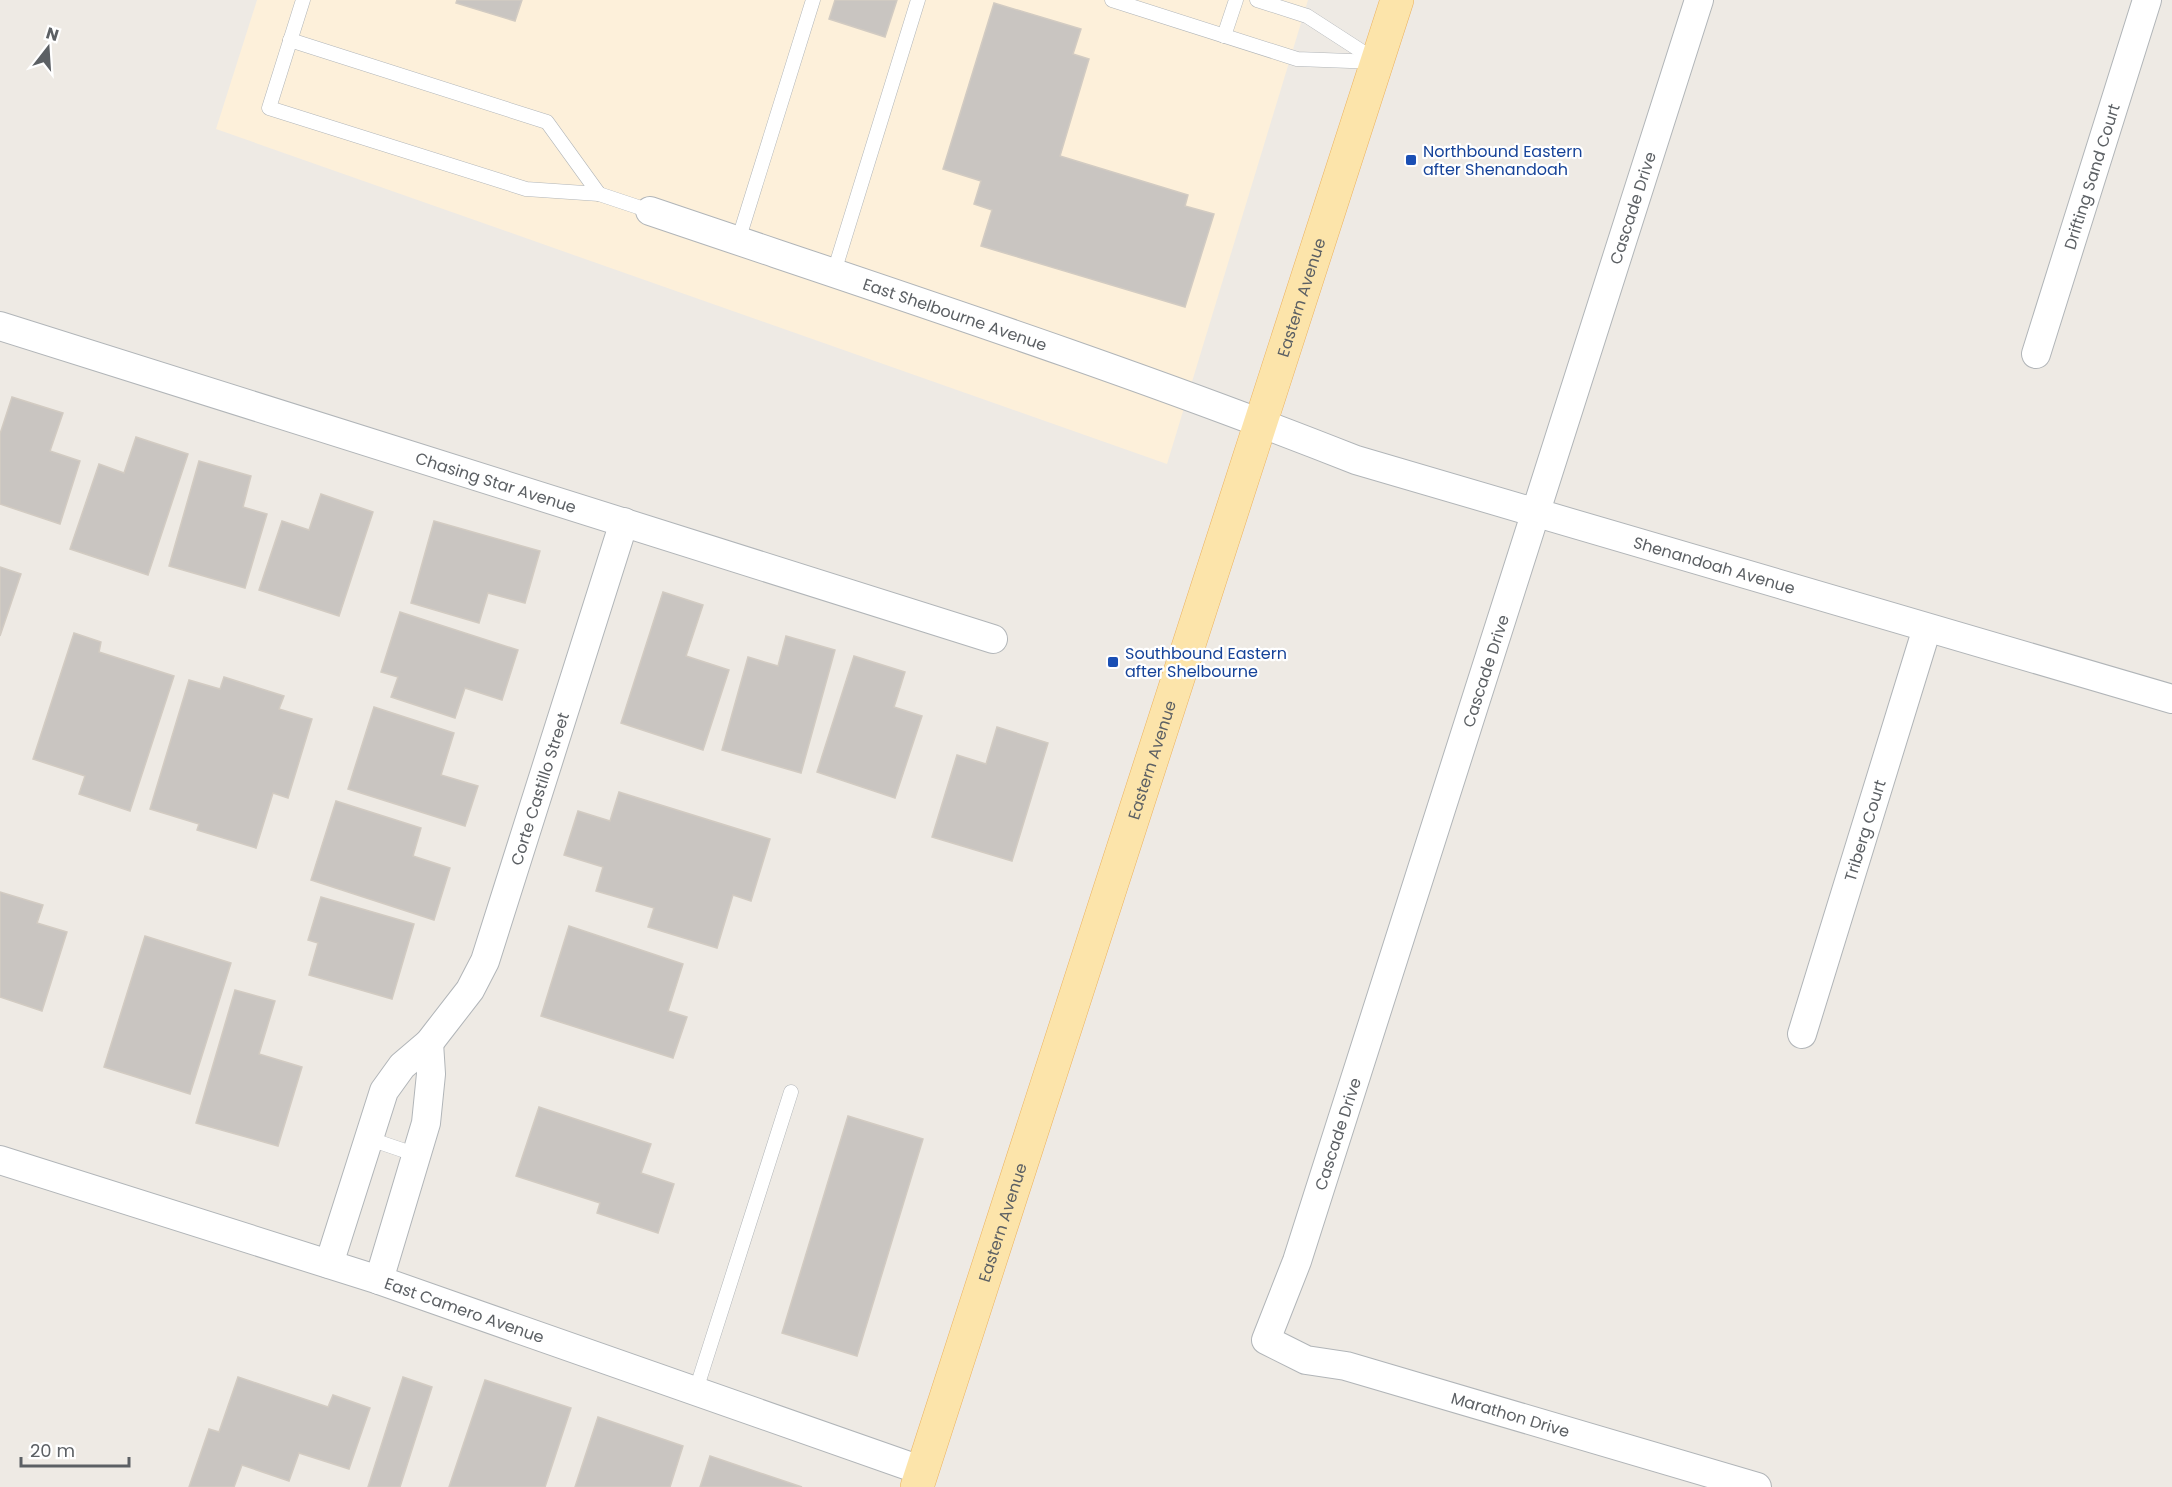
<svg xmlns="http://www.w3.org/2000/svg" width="2172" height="1487" font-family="Poppins,sans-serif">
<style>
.commercial{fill:#fdf0da}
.building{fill:#c9c5c1;stroke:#d2cbc2;stroke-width:1.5}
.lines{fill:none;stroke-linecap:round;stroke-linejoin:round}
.service-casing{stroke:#b1b5b8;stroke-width:15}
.minor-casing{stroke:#b1b5b8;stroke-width:30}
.primary-casing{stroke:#ecb25e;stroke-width:34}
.service{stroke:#fff;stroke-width:14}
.minor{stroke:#fff;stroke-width:28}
.primary{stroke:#fce4aa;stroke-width:33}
.transit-dot{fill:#1a4fb4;stroke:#fff;stroke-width:2}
.labels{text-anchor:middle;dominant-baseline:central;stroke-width:4.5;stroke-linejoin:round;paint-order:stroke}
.transit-label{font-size:16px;fill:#164399;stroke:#fff;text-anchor:start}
.street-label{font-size:16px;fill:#5c6064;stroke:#fff}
</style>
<rect width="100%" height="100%" fill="#eeeae4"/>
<path class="commercial" d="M 257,0 L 1308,0 L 1167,464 L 216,129 Z"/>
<g class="building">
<path d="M 457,0 L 522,0 L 515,21 L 456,3 Z"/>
<path d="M 835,0 L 897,0 L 885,37 L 829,19 Z"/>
<path d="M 994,3 L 1081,29 L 1073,54 L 1089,59 L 1060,156 L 1188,195 L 1185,206 L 1214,214 L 1185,307 L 981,246 L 992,210 L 974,204 L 981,181 L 943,169 Z"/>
<path d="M 12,397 L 63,413 L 50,451 L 80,461 L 60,524 L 0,504 L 0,434 Z"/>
<path d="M 136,437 L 188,454 L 148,575 L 70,549 L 99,464 L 124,473 Z"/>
<path d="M 199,461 L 251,476 L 243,507 L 267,514 L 245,588 L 169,566 Z"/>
<path d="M 321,494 L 373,512 L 339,616 L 259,590 L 282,521 L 309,530 Z"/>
<path d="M 434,521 L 540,551 L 525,603 L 488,593 L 479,623 L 411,603 Z"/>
<path d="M 0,567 L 21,574 L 0,636 Z"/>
<path d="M 663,592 L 703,605 L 686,656 L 729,670 L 703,750 L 621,723 Z"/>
<path d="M 400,612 L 518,650 L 502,700 L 465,688 L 455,718 L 391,697 L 398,677 L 381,672 Z"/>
<path d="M 74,633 L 101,642 L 99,652 L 174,676 L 130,811 L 79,794 L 85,776 L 33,759 Z"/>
<path d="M 786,636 L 835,650 L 801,773 L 722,750 L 748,657 L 778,666 Z"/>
<path d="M 854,656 L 905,672 L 894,707 L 922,716 L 895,798 L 817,772 Z"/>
<path d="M 224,677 L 284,696 L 279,709 L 312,719 L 288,798 L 273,793 L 256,848 L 197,830 L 199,824 L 150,809 L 189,680 L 220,689 Z"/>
<path d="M 374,707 L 454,733 L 441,775 L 478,786 L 465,826 L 348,789 Z"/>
<path d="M 997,727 L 1048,743 L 1012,861 L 932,837 L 957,755 L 986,764 Z"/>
<path d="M 619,792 L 770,839 L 751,901 L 733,895 L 717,948 L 648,927 L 654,908 L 596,891 L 603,867 L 564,855 L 578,811 L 610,821 Z"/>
<path d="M 336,801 L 421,828 L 413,856 L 450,868 L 434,920 L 311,880 Z"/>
<path d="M 0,892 L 43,905 L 37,923 L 67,932 L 42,1011 L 0,997 Z"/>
<path d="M 321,897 L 414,924 L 392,999 L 309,975 L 318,943 L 308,940 Z"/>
<path d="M 569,926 L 683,964 L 668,1011 L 687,1017 L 673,1058 L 541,1016 Z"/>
<path d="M 145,936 L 231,963 L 190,1094 L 104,1067 Z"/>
<path d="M 235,990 L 275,1001 L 259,1054 L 302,1067 L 278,1146 L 196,1123 Z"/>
<path d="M 539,1107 L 651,1144 L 641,1173 L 674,1184 L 658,1233 L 597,1213 L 600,1203 L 516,1176 Z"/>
<path d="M 848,1116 L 923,1139 L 857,1356 L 782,1333 Z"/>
<path d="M 238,1377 L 328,1407 L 333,1395 L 370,1408 L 349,1469 L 299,1453 L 289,1481 L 242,1465 L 234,1487 L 189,1487 L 209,1429 L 219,1432 Z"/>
<path d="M 403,1377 L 432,1387 L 400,1487 L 368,1487 Z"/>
<path d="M 485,1380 L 571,1408 L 545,1487 L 449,1487 Z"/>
<path d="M 598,1417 L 683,1446 L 670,1487 L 575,1487 Z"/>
<path d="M 710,1456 L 802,1487 L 700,1487 Z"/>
</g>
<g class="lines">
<defs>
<g id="service">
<path d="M 303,0 L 269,108 L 526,189 L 599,194 L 650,211"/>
<path d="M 1112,0 L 1297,59 L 1377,62"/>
<path d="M 1257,0 L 1307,16 L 1375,60"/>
<path d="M 1224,36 L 1236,0"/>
<path d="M 290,40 L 547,122 L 599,194"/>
<path d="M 738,241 L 813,0"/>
<path d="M 834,272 L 918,0"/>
<path d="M 370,1139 L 417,1155"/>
<path d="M 696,1390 L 791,1092"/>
</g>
<g id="minor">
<path id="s1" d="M 1699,0 L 1297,1261 L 1266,1340 L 1306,1360 L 1346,1366 L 1757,1487"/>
<path id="s2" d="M 650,211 C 886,291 1124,368 1356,460 L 2172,699"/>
<path id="s3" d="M 0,326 L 993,639"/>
<path id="s4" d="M 2036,354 L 2147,0"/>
<path id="s5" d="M 1802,1034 L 1927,628"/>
<path id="s6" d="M 0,1160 L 379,1280 L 923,1471"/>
<path id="s7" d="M 329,1264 L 384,1091 L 402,1066 L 429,1043 L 439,1030 L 470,990 L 485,961 L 624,522"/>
<path d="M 379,1280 L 426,1123 L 431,1074 L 429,1043"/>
</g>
<g id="primary">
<path id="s8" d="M 917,1487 L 1397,0"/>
</g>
</defs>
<use href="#service" class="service-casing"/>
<use href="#minor" class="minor-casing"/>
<use href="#primary" class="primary-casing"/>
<use href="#service" class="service"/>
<use href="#minor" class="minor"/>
<use href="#primary" class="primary"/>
</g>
<g class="transit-dot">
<rect x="1405" y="154" width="12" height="12" rx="3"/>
<rect x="1107" y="656" width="12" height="12" rx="3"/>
</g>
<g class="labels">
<g class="transit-label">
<text x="1423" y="151">Northbound Eastern<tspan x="1423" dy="18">after Shenandoah</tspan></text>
<text x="1125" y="653">Southbound Eastern<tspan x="1125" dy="18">after Shelbourne</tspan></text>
</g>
<g class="street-label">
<text stroke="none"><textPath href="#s4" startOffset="186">Drifting Sand Court</textPath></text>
<text transform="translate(1633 208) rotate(-72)">Cascade Drive</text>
<text stroke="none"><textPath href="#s8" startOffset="1250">Eastern Avenue</textPath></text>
<text stroke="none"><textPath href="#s2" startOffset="322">East Shelbourne Avenue</textPath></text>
<text stroke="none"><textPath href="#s3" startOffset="520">Chasing Star Avenue</textPath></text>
<text stroke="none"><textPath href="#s2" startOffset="1122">Shenandoah Avenue</textPath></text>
<text transform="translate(1486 671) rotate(-72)">Cascade Drive</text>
<text stroke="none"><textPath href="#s8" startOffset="764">Eastern Avenue</textPath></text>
<text stroke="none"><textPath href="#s7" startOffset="528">Corte Castillo Street</textPath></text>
<text stroke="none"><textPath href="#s5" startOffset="213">Triberg Court</textPath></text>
<text transform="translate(1338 1134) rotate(-72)">Cascade Drive</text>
<text stroke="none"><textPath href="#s8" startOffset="278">Eastern Avenue</textPath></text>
<text stroke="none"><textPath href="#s6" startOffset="488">East Camero Avenue</textPath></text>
<text stroke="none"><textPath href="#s1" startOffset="1665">Marathon Drive</textPath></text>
</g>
</g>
<g transform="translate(48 48) rotate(17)" stroke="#ffffff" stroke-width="4.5" paint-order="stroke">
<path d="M0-4.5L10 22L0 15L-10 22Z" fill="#5c6064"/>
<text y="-9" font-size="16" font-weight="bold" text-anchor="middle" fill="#5c6064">N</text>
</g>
<path d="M21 1457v9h108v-9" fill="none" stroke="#5c6064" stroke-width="3"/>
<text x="30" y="1457" font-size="18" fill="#5c6064" stroke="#ffffff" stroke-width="4.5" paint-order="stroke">20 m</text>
</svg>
